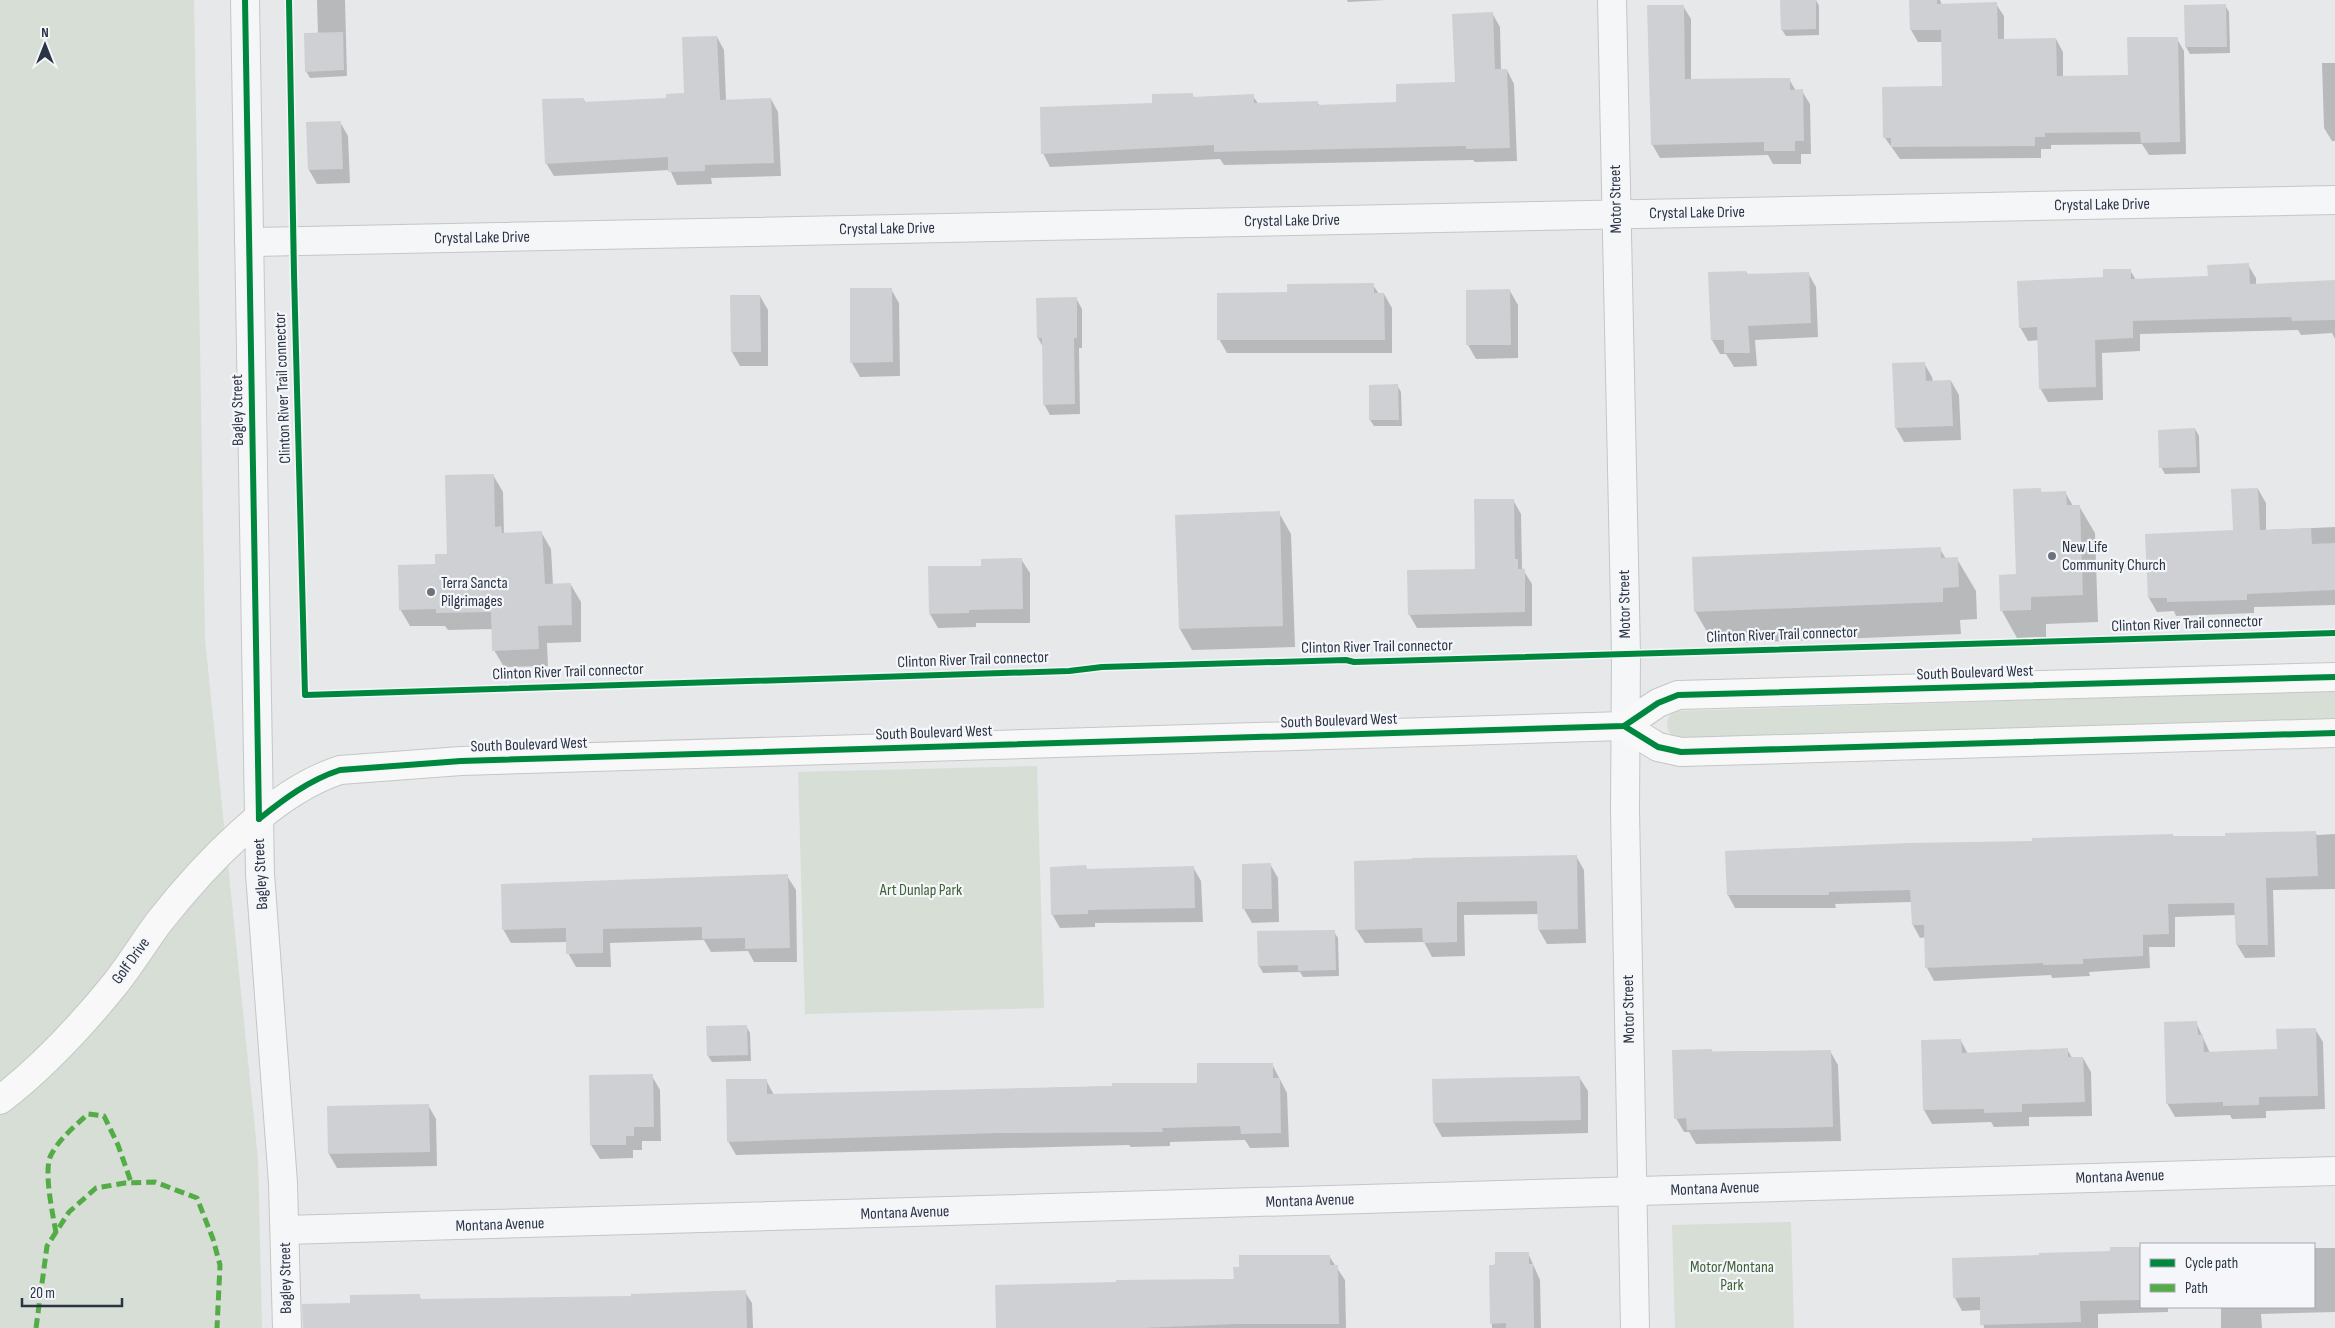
<svg xmlns="http://www.w3.org/2000/svg" width="2335" height="1328" font-family="'Sofia Sans Condensed',sans-serif">
<style>
.green{fill:#d6ded6}
.shadow{fill:#0003}
.building{fill:#ced0d3}
.lines{fill:none;stroke-linecap:round;stroke-linejoin:round}
.street-casing{stroke:#c4c6c8;stroke-width:30}
.secondary-casing{stroke:#c4c6c8;stroke-width:30}
.street{stroke:#f5f6f7;stroke-width:28}
.secondary{stroke:#f8f8f8;stroke-width:28}
.quiet{stroke:#54ac47;stroke-width:5;stroke-dasharray:10 5;stroke-linecap:butt}
.cycleway-casing{stroke:#f4f6f9;stroke-width:9}
.cycleway{stroke:#00873e;stroke-width:6}
.poi-dot{fill:#6c737f;stroke:#f4f6f9;stroke-width:2}
.labels{text-anchor:middle;dominant-baseline:central;stroke-width:4.5;stroke-linejoin:round;paint-order:stroke}
.street-label{font-size:16px;fill:#2b3445;stroke:#f4f6f9}
.poi-label{font-size:16px;fill:#2b3445;stroke:#f4f6f9;text-anchor:start}
.park-label{font-size:16px;fill:#3f6138;stroke:#f4f6f9}
</style>
<rect width="100%" height="100%" fill="#e6e8ea"/>
<g class="green">
<path d="M 0,0 L 194,0 L 205,639 L 258,1159 L 262,1328 L 0,1328 Z"/>
<path d="M 2335,691 L 2335,719 L 1691,739 L 1674,737 C 1666,731 1665,723 1671,714 L 1678,711 Z"/>
<path d="M 1037,766 L 1044,1008 L 805,1014 L 798,772 Z"/>
<path d="M 1791,1222 L 1794,1328 L 1675,1328 L 1672,1225 Z"/>
</g>
<g class="shadow">
<path d="M 317,0 L 345,0 L 347,76 L 310,78 L 306,71 L 318,34 Z"/>
<path d="M 1347,0 L 1386,0 L 1348,2 Z"/>
<path d="M 1782,0 L 1816,0 L 1819,6 L 1819,35 L 1786,36 L 1782,30 Z"/>
<path d="M 1911,0 L 1940,0 L 1942,5 L 1996,4 L 2004,16 L 2004,40 L 2056,39 L 2063,52 L 2063,77 L 2129,76 L 2177,39 L 2184,51 L 2186,154 L 2149,155 L 2142,144 L 2051,145 L 2051,149 L 2041,149 L 2041,158 L 1900,159 L 1885,138 L 1943,87 L 1942,42 L 1918,42 L 1911,30 Z"/>
<path d="M 2225,5 L 2229,12 L 2230,53 L 2190,54 L 2186,47 Z"/>
<path d="M 1683,6 L 1691,19 L 1691,80 L 1789,79 L 1796,91 L 1802,91 L 1810,104 L 1811,154 L 1801,154 L 1801,164 L 1773,164 L 1768,155 L 1660,158 L 1652,144 Z"/>
<path d="M 1492,13 L 1500,27 L 1501,70 L 1507,70 L 1514,84 L 1517,161 L 1475,162 L 1473,160 L 1224,165 L 1220,159 L 1050,167 L 1043,153 L 1153,104 L 1192,94 L 1194,98 L 1253,96 L 1259,105 L 1317,102 L 1320,106 L 1398,103 L 1456,83 Z"/>
<path d="M 717,37 L 724,50 L 726,101 L 771,99 L 778,112 L 781,176 L 711,178 L 712,184 L 677,185 L 670,170 L 554,176 L 546,163 L 583,99 L 586,103 L 667,99 L 685,94 Z"/>
<path d="M 2322,63 L 2335,63 L 2335,141 L 2332,141 L 2324,128 Z"/>
<path d="M 340,122 L 348,136 L 350,183 L 317,184 L 309,170 Z"/>
<path d="M 2248,265 L 2256,278 L 2256,285 L 2335,281 L 2335,339 L 2332,333 L 2301,335 L 2298,330 L 2140,334 L 2140,351 L 2102,353 L 2103,400 L 2048,402 L 2040,388 L 2039,340 L 2028,341 L 2020,327 L 2105,278 L 2130,270 L 2136,280 L 2209,277 Z"/>
<path d="M 1746,272 L 1748,275 L 1808,273 L 1816,287 L 1818,337 L 1755,340 L 1757,366 L 1734,367 L 1726,354 L 1720,354 L 1712,340 Z"/>
<path d="M 1373,285 L 1379,294 L 1384,294 L 1392,308 L 1392,353 L 1227,353 L 1219,339 L 1289,294 Z"/>
<path d="M 891,289 L 899,303 L 900,376 L 860,377 L 852,363 Z"/>
<path d="M 1510,291 L 1518,305 L 1518,358 L 1476,359 L 1468,345 Z"/>
<path d="M 760,296 L 768,310 L 768,366 L 740,366 L 732,352 Z"/>
<path d="M 1076,298 L 1082,309 L 1082,348 L 1079,348 L 1080,414 L 1050,415 L 1044,404 L 1043,347 L 1038,338 Z"/>
<path d="M 1924,363 L 1932,377 L 1933,382 L 1951,381 L 1959,395 L 1961,440 L 1904,442 L 1896,428 L 1893,364 Z"/>
<path d="M 1397,385 L 1401,392 L 1402,426 L 1374,426 L 1370,420 Z"/>
<path d="M 2195,429 L 2199,436 L 2200,473 L 2165,474 L 2161,467 Z"/>
<path d="M 493,475 L 503,492 L 504,534 L 541,532 L 551,549 L 553,585 L 571,585 L 581,602 L 581,642 L 547,643 L 548,666 L 504,667 L 494,650 L 493,629 L 448,630 L 445,626 L 410,626 L 400,609 L 436,565 L 448,555 Z"/>
<path d="M 2040,489 L 2042,493 L 2065,492 L 2073,506 L 2079,506 L 2095,533 L 2098,622 L 2046,624 L 2046,637 L 2017,638 L 2002,611 L 2017,576 Z"/>
<path d="M 2258,489 L 2266,503 L 2266,530 L 2335,527 L 2335,605 L 2254,607 L 2254,613 L 2176,616 L 2174,611 L 2157,612 L 2149,598 L 2146,535 L 2234,531 Z"/>
<path d="M 1513,500 L 1521,514 L 1522,568 L 1532,584 L 1532,626 L 1417,628 L 1409,614 L 1476,570 Z"/>
<path d="M 1279,513 L 1291,534 L 1295,647 L 1192,650 L 1180,629 L 1176,517 Z"/>
<path d="M 1940,549 L 1946,559 L 1957,559 L 1976,591 L 1977,619 L 1960,620 L 1961,634 L 1714,644 L 1695,611 Z"/>
<path d="M 1021,559 L 1030,573 L 1030,623 L 976,623 L 976,627 L 938,628 L 930,614 L 983,567 Z"/>
<path d="M 2315,832 L 2317,835 L 2335,834 L 2335,889 L 2273,890 L 2275,957 L 2245,958 L 2237,945 L 2236,915 L 2175,917 L 2175,947 L 2149,947 L 2150,968 L 2089,972 L 2090,976 L 2052,978 L 2051,975 L 1934,981 L 1927,968 L 1926,937 L 1920,938 L 1913,925 L 1912,902 L 1835,904 L 1836,908 L 1735,908 L 1728,895 L 2173,837 L 2226,837 Z"/>
<path d="M 1576,856 L 1584,870 L 1586,943 L 1547,944 L 1539,930 L 1539,914 L 1464,915 L 1465,956 L 1432,957 L 1424,942 L 1365,943 L 1356,929 Z"/>
<path d="M 1270,864 L 1278,878 L 1279,922 L 1252,923 L 1244,909 Z"/>
<path d="M 1086,867 L 1088,870 L 1193,867 L 1201,881 L 1203,922 L 1095,923 L 1095,927 L 1060,928 L 1052,914 Z"/>
<path d="M 787,876 L 796,890 L 797,962 L 754,962 L 748,951 L 711,952 L 704,940 L 610,943 L 611,967 L 576,967 L 568,953 L 568,942 L 511,943 L 503,929 Z"/>
<path d="M 1334,932 L 1338,938 L 1339,976 L 1303,977 L 1300,972 L 1263,973 L 1259,966 Z"/>
<path d="M 2196,1022 L 2210,1053 L 2278,1051 L 2315,1029 L 2323,1042 L 2325,1109 L 2266,1111 L 2266,1118 L 2232,1119 L 2230,1115 L 2175,1117 L 2167,1103 Z"/>
<path d="M 746,1026 L 750,1033 L 751,1061 L 712,1062 L 708,1056 Z"/>
<path d="M 1961,1041 L 1968,1054 L 2067,1049 L 2072,1058 L 2083,1058 L 2091,1072 L 2092,1116 L 2029,1117 L 2029,1126 L 1994,1127 L 1991,1122 L 1932,1124 L 1924,1110 Z"/>
<path d="M 1830,1051 L 1838,1065 L 1841,1141 L 1696,1144 L 1689,1132 L 1684,1132 L 1676,1118 L 1674,1052 Z"/>
<path d="M 1272,1064 L 1287,1093 L 1289,1147 L 1250,1148 L 1245,1140 L 1170,1142 L 1170,1146 L 1131,1147 L 1129,1145 L 736,1155 L 728,1141 L 766,1080 L 774,1095 L 1199,1084 Z"/>
<path d="M 652,1076 L 660,1090 L 661,1141 L 642,1141 L 642,1150 L 633,1150 L 633,1158 L 600,1159 L 591,1145 Z"/>
<path d="M 1579,1077 L 1588,1091 L 1588,1133 L 1442,1137 L 1434,1123 Z"/>
<path d="M 428,1105 L 436,1119 L 437,1166 L 337,1168 L 329,1154 Z"/>
<path d="M 2111,1248 L 2141,1248 L 2141,1307 L 2168,1307 L 2168,1312 L 2098,1314 L 2098,1328 L 1984,1328 L 1981,1310 L 1962,1311 L 1955,1298 L 2111,1252 Z"/>
<path d="M 2314,1248 L 2335,1248 L 2335,1312 L 2261,1314 L 2262,1328 L 2221,1328 L 2221,1307 L 2314,1307 Z"/>
<path d="M 1528,1253 L 1540,1280 L 1541,1328 L 1492,1328 L 1490,1266 Z"/>
<path d="M 1329,1256 L 1345,1280 L 1346,1328 L 997,1328 L 1235,1280 Z"/>
<path d="M 745,1292 L 752,1303 L 753,1328 L 331,1328 L 351,1304 L 419,1295 L 422,1301 L 632,1297 Z"/>
</g>
<g class="building">
<path d="M 1780,0 L 1816,0 L 1816,29 L 1781,30 Z"/>
<path d="M 1909,0 L 1937,0 L 1937,4 L 1997,2 L 1998,39 L 2056,38 L 2057,76 L 2128,75 L 2127,37 L 2178,37 L 2180,142 L 2141,143 L 2140,132 L 2045,133 L 2045,137 L 2035,137 L 2035,146 L 1891,147 L 1891,138 L 1883,138 L 1882,87 L 1942,86 L 1941,30 L 1910,30 Z"/>
<path d="M 2226,4 L 2227,47 L 2185,47 L 2184,5 Z"/>
<path d="M 1647,5 L 1684,5 L 1685,79 L 1790,78 L 1790,90 L 1803,89 L 1804,141 L 1795,141 L 1795,151 L 1764,151 L 1764,142 L 1651,145 Z"/>
<path d="M 1493,12 L 1495,69 L 1507,69 L 1510,148 L 1466,149 L 1466,146 L 1214,152 L 1214,145 L 1041,154 L 1040,107 L 1152,103 L 1152,94 L 1193,93 L 1193,97 L 1254,94 L 1254,103 L 1318,101 L 1318,105 L 1396,102 L 1396,84 L 1455,82 L 1452,14 Z"/>
<path d="M 343,32 L 344,70 L 305,72 L 304,33 Z"/>
<path d="M 717,36 L 720,100 L 771,98 L 774,163 L 705,165 L 705,171 L 668,172 L 668,157 L 545,164 L 542,99 L 584,98 L 584,102 L 666,98 L 666,94 L 684,93 L 682,37 Z"/>
<path d="M 341,121 L 343,169 L 308,170 L 306,122 Z"/>
<path d="M 2249,263 L 2250,284 L 2335,280 L 2335,320 L 2292,321 L 2291,317 L 2133,321 L 2133,338 L 2095,340 L 2096,387 L 2039,389 L 2037,327 L 2019,328 L 2017,281 L 2103,277 L 2103,269 L 2131,269 L 2131,279 L 2208,276 L 2207,265 Z"/>
<path d="M 1746,271 L 1746,274 L 1809,272 L 1811,323 L 1748,326 L 1750,353 L 1724,353 L 1724,340 L 1711,340 L 1708,272 Z"/>
<path d="M 1374,283 L 1374,293 L 1384,293 L 1385,340 L 1217,340 L 1217,293 L 1287,292 L 1287,284 Z"/>
<path d="M 850,288 L 892,288 L 893,362 L 850,363 Z"/>
<path d="M 1510,289 L 1511,345 L 1466,345 L 1466,290 Z"/>
<path d="M 730,295 L 760,295 L 761,352 L 731,352 Z"/>
<path d="M 1077,297 L 1077,338 L 1074,338 L 1075,404 L 1043,405 L 1042,338 L 1037,338 L 1036,298 Z"/>
<path d="M 1925,362 L 1926,381 L 1951,380 L 1953,426 L 1895,428 L 1892,363 Z"/>
<path d="M 1398,384 L 1399,420 L 1369,420 L 1369,385 Z"/>
<path d="M 2195,428 L 2197,467 L 2159,468 L 2158,430 Z"/>
<path d="M 494,474 L 495,527 L 501,526 L 502,533 L 542,531 L 545,584 L 571,583 L 572,625 L 538,626 L 539,649 L 492,651 L 491,612 L 436,613 L 436,609 L 399,610 L 398,565 L 435,564 L 435,554 L 447,554 L 445,475 Z"/>
<path d="M 2041,488 L 2041,492 L 2066,491 L 2067,505 L 2080,505 L 2083,595 L 2031,597 L 2031,610 L 2000,611 L 1999,575 L 2016,574 L 2013,489 Z"/>
<path d="M 2258,488 L 2260,530 L 2311,528 L 2312,544 L 2335,543 L 2335,590 L 2247,594 L 2247,600 L 2167,602 L 2167,598 L 2148,598 L 2145,534 L 2233,530 L 2231,489 Z"/>
<path d="M 1474,499 L 1514,499 L 1515,559 L 1518,559 L 1518,569 L 1525,569 L 1525,612 L 1408,615 L 1407,570 L 1475,569 Z"/>
<path d="M 1280,511 L 1283,626 L 1179,629 L 1175,515 Z"/>
<path d="M 1941,547 L 1941,558 L 1958,557 L 1959,587 L 1943,588 L 1943,602 L 1694,612 L 1692,557 Z"/>
<path d="M 1022,558 L 1023,609 L 969,610 L 969,613 L 929,614 L 928,566 L 981,566 L 981,559 Z"/>
<path d="M 2316,831 L 2318,876 L 2266,878 L 2268,945 L 2236,945 L 2234,903 L 2168,904 L 2169,934 L 2143,935 L 2143,956 L 2083,959 L 2083,964 L 2043,965 L 2043,963 L 1925,968 L 1924,925 L 1912,925 L 1910,890 L 1829,892 L 1829,895 L 1727,895 L 1725,851 L 1909,843 L 2032,841 L 2032,838 L 2173,834 L 2173,836 L 2225,836 L 2225,833 Z"/>
<path d="M 1577,855 L 1578,929 L 1538,930 L 1537,901 L 1457,902 L 1457,942 L 1423,943 L 1422,928 L 1355,930 L 1354,861 L 1412,859 L 1412,858 Z"/>
<path d="M 1271,863 L 1272,909 L 1242,909 L 1242,864 Z"/>
<path d="M 1086,865 L 1087,869 L 1194,866 L 1195,908 L 1088,910 L 1088,914 L 1051,915 L 1050,867 Z"/>
<path d="M 788,874 L 790,948 L 745,949 L 745,938 L 702,939 L 702,927 L 603,929 L 603,953 L 566,954 L 566,928 L 502,930 L 501,884 Z"/>
<path d="M 1335,930 L 1336,970 L 1298,971 L 1298,965 L 1258,966 L 1257,931 Z"/>
<path d="M 2197,1021 L 2198,1035 L 2203,1034 L 2204,1052 L 2277,1049 L 2276,1029 L 2316,1028 L 2318,1096 L 2259,1097 L 2259,1105 L 2223,1106 L 2223,1102 L 2166,1104 L 2164,1022 Z"/>
<path d="M 747,1025 L 748,1055 L 707,1056 L 706,1026 Z"/>
<path d="M 1961,1039 L 1962,1053 L 2068,1048 L 2068,1057 L 2083,1057 L 2085,1102 L 2022,1104 L 2022,1112 L 1984,1113 L 1984,1109 L 1923,1110 L 1921,1040 Z"/>
<path d="M 1712,1049 L 1712,1052 L 1831,1050 L 1833,1127 L 1687,1130 L 1686,1118 L 1674,1119 L 1672,1050 Z"/>
<path d="M 1197,1063 L 1273,1063 L 1273,1078 L 1280,1078 L 1281,1133 L 1241,1134 L 1240,1126 L 1162,1128 L 1163,1132 L 998,1133 L 727,1142 L 726,1079 L 767,1079 L 767,1094 L 1112,1086 L 1112,1083 L 1197,1083 Z"/>
<path d="M 653,1074 L 654,1127 L 634,1127 L 634,1136 L 626,1136 L 626,1145 L 590,1145 L 589,1075 Z"/>
<path d="M 1580,1076 L 1581,1120 L 1433,1123 L 1432,1079 Z"/>
<path d="M 429,1104 L 430,1152 L 328,1154 L 327,1106 Z"/>
<path d="M 2110,1247 L 2141,1247 L 2141,1300 L 2080,1301 L 2081,1322 L 1980,1325 L 1980,1297 L 1953,1298 L 1952,1258 L 2039,1255 L 2039,1253 L 2110,1251 Z"/>
<path d="M 1495,1252 L 1529,1252 L 1529,1264 L 1533,1264 L 1534,1328 L 1506,1328 L 1506,1323 L 1490,1324 L 1489,1265 L 1495,1265 Z"/>
<path d="M 1239,1255 L 1330,1255 L 1330,1265 L 1338,1265 L 1339,1324 L 1235,1324 L 1143,1328 L 996,1328 L 995,1285 L 1116,1282 L 1116,1280 L 1234,1279 L 1233,1267 L 1239,1267 Z"/>
<path d="M 746,1290 L 747,1328 L 303,1328 L 302,1304 L 350,1303 L 350,1295 L 420,1294 L 420,1299 L 631,1296 L 631,1294 Z"/>
</g>
<g class="lines">
<defs>
<g id="street">
<path d="M 245,0 L 260,874 L 283,1183 L 287,1328"/>
<path d="M 1612,0 L 1626,654 L 1625,811 L 1635,1328"/>
<path d="M 249,242 L 2335,200"/>
<path d="M 285,1230 L 2335,1171"/>
</g>
<g id="secondary">
<path d="M 1624,726 L 1658,747 L 1681,752 L 2335,733"/>
<path d="M 0,1100 C 43,1067 81,1026 115,984 C 131,964 144,942 159,922 C 203,866 272,792 340,770 L 461,761 L 1624,726 L 1658,703 L 1678,695 L 2335,677"/>
</g>
</defs>
<use href="#street" class="street-casing"/>
<use href="#secondary" class="secondary-casing"/>
<use href="#street" class="street"/>
<use href="#secondary" class="secondary"/>
<g class="quiet">
<path d="M 56,1233 C 53,1215 43,1170 51,1155 C 59,1139 75,1126 88,1114 L 104,1116 L 118,1145 L 131,1182"/>
<path d="M 36,1328 L 47,1246 L 69,1212 L 96,1188 L 125,1183 L 155,1182 L 197,1198 L 213,1239 L 220,1265 L 217,1328"/>
</g>
<defs>
<g id="cycleway">
<path d="M 245,0 L 259,819"/>
<path d="M 289,0 L 294,274 L 305,695 L 1069,671 L 1102,667 L 1346,660 L 1354,662 L 2335,633"/>
<path d="M 1624,726 L 1658,747 L 1681,752 L 2335,733"/>
<path d="M 259,819 C 284,799 309,780 340,770 L 461,761 L 1624,726 L 1658,703 L 1678,695 L 2335,677"/>
</g>
</defs>
<use href="#cycleway" class="cycleway-casing"/>
<use href="#cycleway" class="cycleway"/>
</g>
<g class="poi-dot">
<circle cx="2052" cy="556" r="5"/>
<circle cx="431" cy="592" r="5"/>
</g>
<g class="labels">
<g class="street-label">
<text transform="translate(1616 199) rotate(-91)">Motor Street</text>
<text transform="translate(2102 205) rotate(-1)">Crystal Lake Drive</text>
<text transform="translate(1697 213) rotate(-1)">Crystal Lake Drive</text>
<text transform="translate(1292 221) rotate(-1)">Crystal Lake Drive</text>
<text transform="translate(887 229) rotate(-1)">Crystal Lake Drive</text>
<text transform="translate(482 238) rotate(-1)">Crystal Lake Drive</text>
<text transform="translate(283 388) rotate(-92)">Clinton River Trail connector</text>
<text transform="translate(238 410) rotate(-91)">Bagley Street</text>
<text transform="translate(1625 604) rotate(-91)">Motor Street</text>
<text transform="translate(2187 624) rotate(-2)">Clinton River Trail connector</text>
<text transform="translate(1782 635) rotate(-2)">Clinton River Trail connector</text>
<text transform="translate(1377 647) rotate(-1)">Clinton River Trail connector</text>
<text transform="translate(973 660) rotate(-2)">Clinton River Trail connector</text>
<text transform="translate(568 672) rotate(-2)">Clinton River Trail connector</text>
<text transform="translate(1975 673) rotate(-2)">South Boulevard West</text>
<text transform="translate(1339 721) rotate(-2)">South Boulevard West</text>
<text transform="translate(934 733) rotate(-2)">South Boulevard West</text>
<text transform="translate(529 745) rotate(-2)">South Boulevard West</text>
<text transform="translate(261 874) rotate(-93)">Bagley Street</text>
<text transform="translate(131 961) rotate(-54)">Golf Drive</text>
<text transform="translate(1629 1009) rotate(-91)">Motor Street</text>
<text transform="translate(2120 1177) rotate(-2)">Montana Avenue</text>
<text transform="translate(1715 1189) rotate(-2)">Montana Avenue</text>
<text transform="translate(1310 1201) rotate(-2)">Montana Avenue</text>
<text transform="translate(905 1213) rotate(-2)">Montana Avenue</text>
<text transform="translate(500 1225) rotate(-2)">Montana Avenue</text>
<text transform="translate(286 1278) rotate(-91)">Bagley Street</text>
</g>
<g class="poi-label">
<text x="2062" y="547">New Life<tspan x="2062" dy="18">Community Church</tspan></text>
<text x="441" y="583">Terra Sancta<tspan x="441" dy="18">Pilgrimages</tspan></text>
</g>
<g class="park-label">
<text x="921" y="890">Art Dunlap Park</text>
<text x="1732" y="1267">Motor/Montana<tspan x="1732" dy="18">Park</tspan></text>
</g>
</g>
<rect x="2140" y="1243" width="175" height="65" fill="#f4f6f9" stroke="#a4a8b1"/>
<rect x="2150" y="1259" width="25" height="8" fill="#00873e" stroke="#a4a8b1"/>
<text x="2185" y="1268" font-size="15" fill="#2b3445">Cycle path</text>
<rect x="2150" y="1284" width="25" height="8" fill="#54ac47" stroke="#a4a8b1"/>
<text x="2185" y="1293" font-size="15" fill="#2b3445">Path</text>
<g transform="translate(45 45)" stroke="#f4f6f9" stroke-width="4" paint-order="stroke">
<path d="M0-4L9 19L0 12L-9 19Z" fill="#2b3445"/>
<text y="-8" font-size="14" font-weight="bold" text-anchor="middle" fill="#2b3445">N</text>
</g>
<path d="M22 1298v8h100v-8" fill="none" stroke="#2b3445" stroke-width="2.5"/>
<text x="30" y="1298" font-size="15" fill="#2b3445" stroke="#f4f6f9" stroke-width="4" paint-order="stroke">20 m</text>
</svg>
